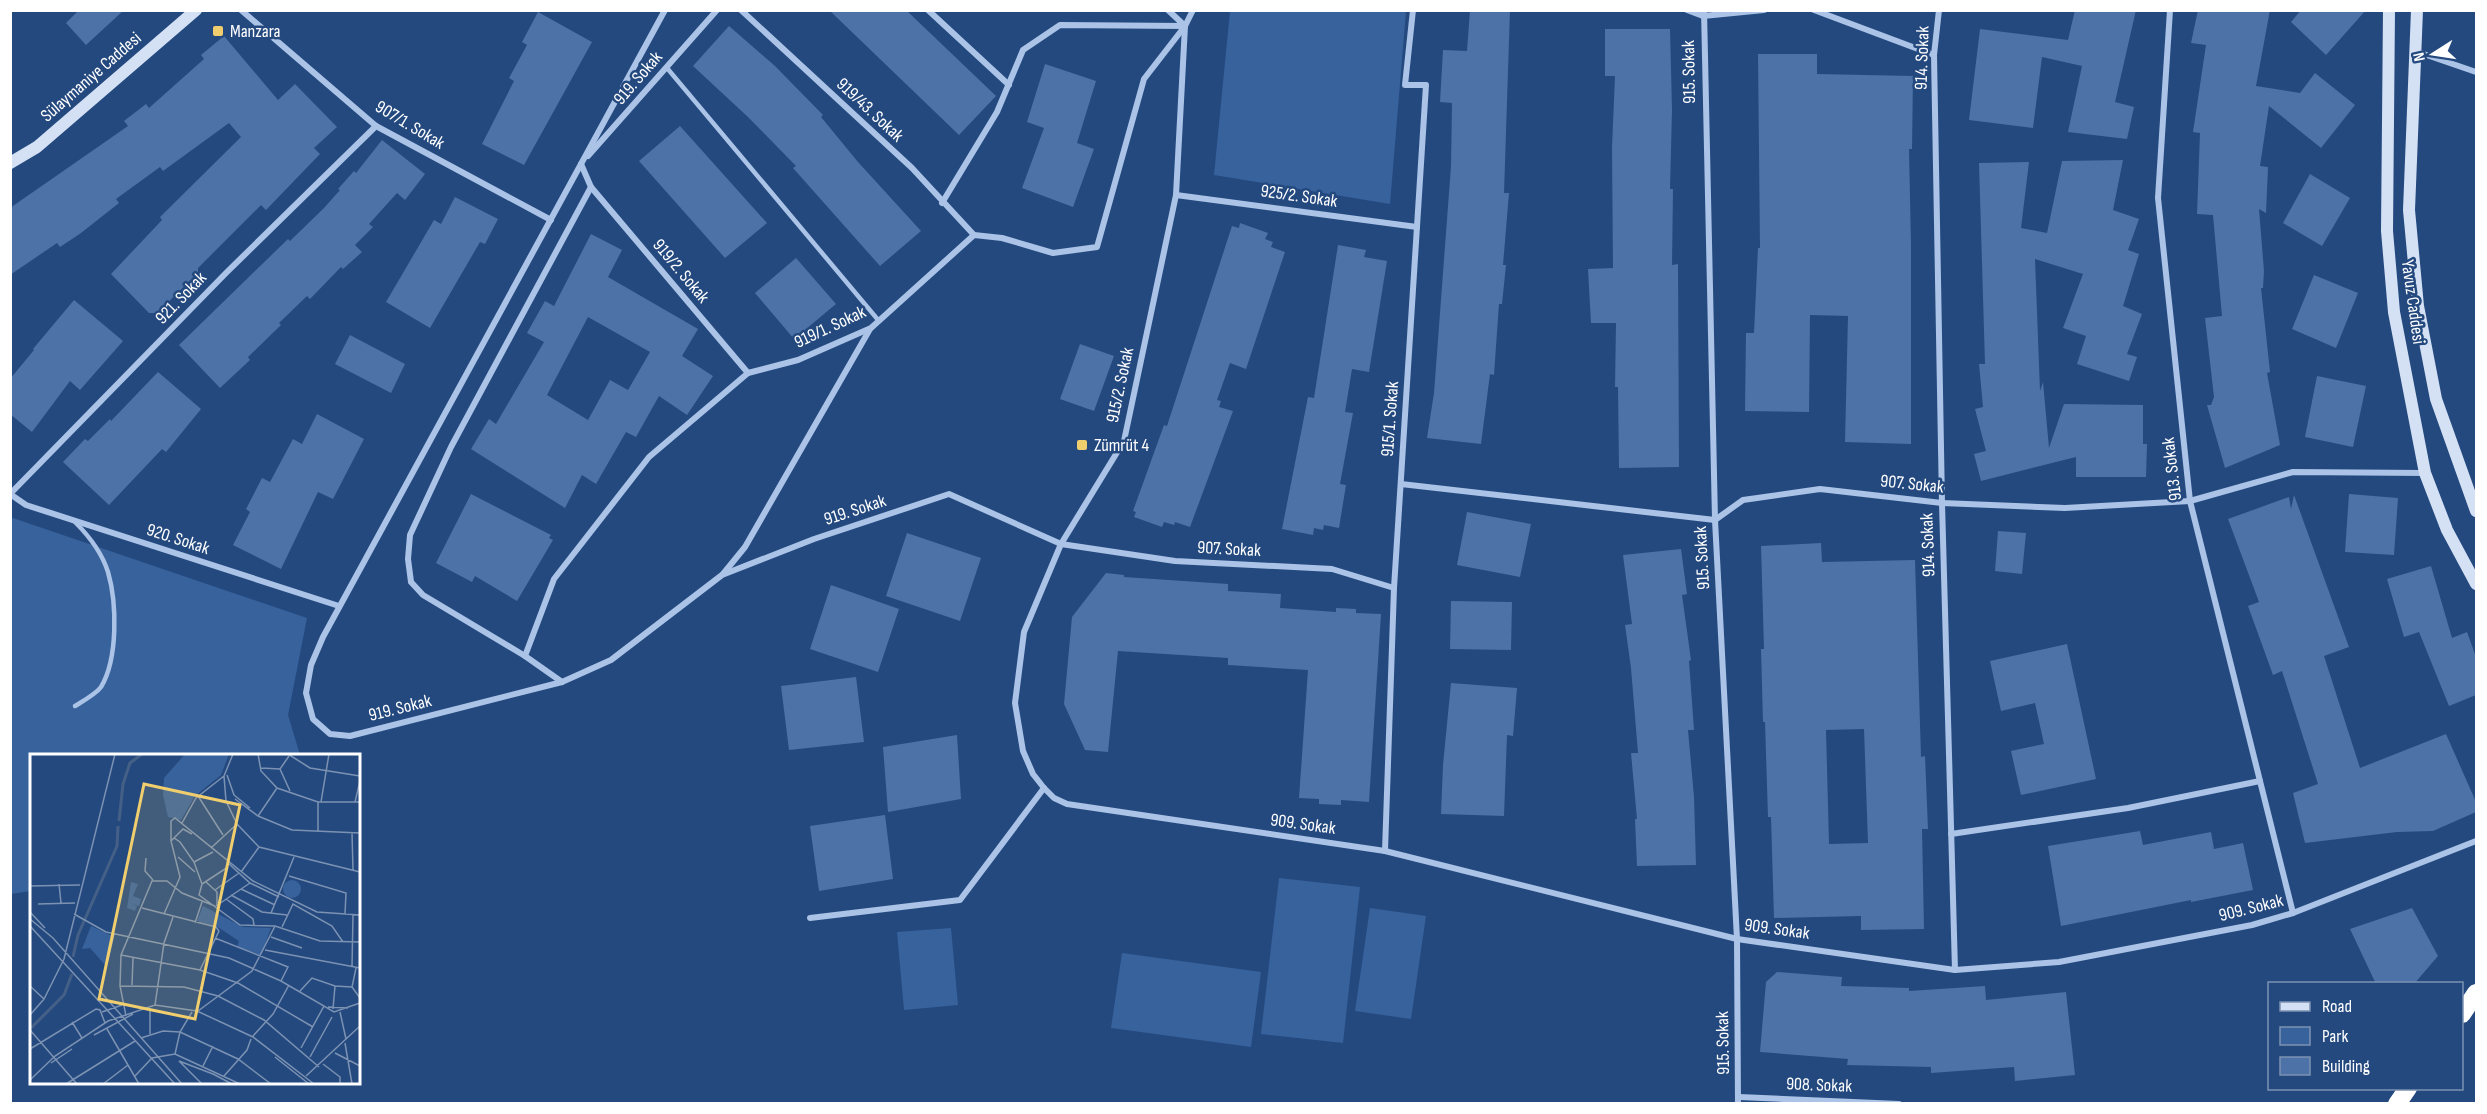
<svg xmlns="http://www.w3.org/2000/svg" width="2487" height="1114" font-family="'Sofia Sans Condensed',sans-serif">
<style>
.green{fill:#38629c}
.building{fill:#4d72a7;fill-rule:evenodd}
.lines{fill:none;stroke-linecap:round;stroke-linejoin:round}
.service{stroke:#aac3e6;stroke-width:4.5}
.minor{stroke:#aac3e6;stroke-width:6}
.secondary{stroke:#d4e1f5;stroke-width:12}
.motorway{stroke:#fff;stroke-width:18}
.poi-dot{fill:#f0ce6e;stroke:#24497f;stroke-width:2}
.labels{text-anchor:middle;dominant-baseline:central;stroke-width:5;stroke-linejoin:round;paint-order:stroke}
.poi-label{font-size:18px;fill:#fff;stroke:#24497f;text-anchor:start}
.street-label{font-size:18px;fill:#fff;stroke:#24497f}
.inset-river{fill:none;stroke:#456087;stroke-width:3}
.inset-road{fill:none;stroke:#7c92b2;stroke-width:1.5}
.view{fill:#f0ce6e;fill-opacity:0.15;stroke:#f0ce6e;stroke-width:3}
.inset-edge{fill:none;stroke:#fff;stroke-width:3}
</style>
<rect width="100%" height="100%" fill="#24497f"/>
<g class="green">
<path d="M 1230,11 L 1406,11 L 1390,204 L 1214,175 Z"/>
<path d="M 10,517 L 307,618 L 288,715 L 300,755 L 32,756 L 31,891 L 11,894 Z"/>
<path d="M 1279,878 L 1360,887 L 1343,1043 L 1261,1034 Z"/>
<path d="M 1370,908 L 1426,916 L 1411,1019 L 1355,1011 Z"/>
<path d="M 951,928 L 958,1005 L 904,1010 L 897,932 Z"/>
<path d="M 1122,953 L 1261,972 L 1251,1047 L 1111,1028 Z"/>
</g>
<g class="building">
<path d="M 79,10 L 124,10 L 86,45 L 66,23 Z"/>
<path d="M 829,10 L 906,10 L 996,96 L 959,135 Z"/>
<path d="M 1470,10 L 1510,10 L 1504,193 L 1509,193 L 1503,265 L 1506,265 L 1502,304 L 1499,304 L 1494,375 L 1490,374 L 1481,444 L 1427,438 L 1434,393 L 1451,166 L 1452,103 L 1440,102 L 1443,50 L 1467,51 Z"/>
<path d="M 2075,10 L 2136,10 L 2115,102 L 2134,107 L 2127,139 L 2068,132 L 2082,66 L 2042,57 L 2033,128 L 1969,120 L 1980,29 L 2068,40 Z"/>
<path d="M 2198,10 L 2270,10 L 2256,86 L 2300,93 L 2315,73 L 2355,105 L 2321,148 L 2269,106 L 2260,166 L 2268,167 L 2266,213 L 2259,209 L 2264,271 L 2263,288 L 2261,288 L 2270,372 L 2267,373 L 2280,445 L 2225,468 L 2207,405 L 2211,405 L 2214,397 L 2205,318 L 2222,316 L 2213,215 L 2197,214 L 2200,133 L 2193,132 L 2206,45 L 2191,43 Z"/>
<path d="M 2301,10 L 2366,10 L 2326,55 L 2291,22 Z"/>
<path d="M 538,12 L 592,42 L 524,165 L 482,144 L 514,81 L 509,78 L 527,45 L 522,42 Z"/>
<path d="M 729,26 L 775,66 L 823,115 L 821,117 L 858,162 L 921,231 L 880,266 L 793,168 L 796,166 L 748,117 L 693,66 Z"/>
<path d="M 1605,29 L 1670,29 L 1672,110 L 1670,189 L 1673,189 L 1672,265 L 1678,264 L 1679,467 L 1619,468 L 1618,387 L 1615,387 L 1616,323 L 1591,323 L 1588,269 L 1613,268 L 1612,147 L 1615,76 L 1605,76 Z"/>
<path d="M 224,36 L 278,100 L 295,84 L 337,127 L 314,148 L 320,154 L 266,210 L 261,205 L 198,268 L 198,273 L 157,313 L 149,313 L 111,274 L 162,220 L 160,217 L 241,137 L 229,123 L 163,171 L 160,167 L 116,199 L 119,203 L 81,233 L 60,247 L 57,243 L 10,275 L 10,208 L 128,126 L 124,121 L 146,104 L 149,108 L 204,59 L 201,55 Z"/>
<path d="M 1758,54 L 1817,54 L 1817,74 L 1913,76 L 1912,149 L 1909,149 L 1911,245 L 1911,444 L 1845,442 L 1848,316 L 1810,315 L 1809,412 L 1745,411 L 1746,333 L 1754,333 L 1758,248 L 1760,248 Z"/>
<path d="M 1045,64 L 1096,81 L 1077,143 L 1094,149 L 1073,207 L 1022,188 L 1044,128 L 1027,122 Z"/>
<path d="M 680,126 L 767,223 L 725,258 L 639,161 Z"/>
<path d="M 382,140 L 425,174 L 405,200 L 397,193 L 369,224 L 373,227 L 355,245 L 362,252 L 343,269 L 341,267 L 310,299 L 307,296 L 279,323 L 281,325 L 248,357 L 250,360 L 220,388 L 179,345 L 288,239 L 290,241 L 324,208 L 340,190 L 338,189 L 354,171 L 356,173 Z"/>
<path d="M 2123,160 L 2113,210 L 2139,219 L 2128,250 L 2139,254 L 2123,306 L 2142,314 L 2127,354 L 2137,357 L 2129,381 L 2077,364 L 2086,336 L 2063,328 L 2083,274 L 2035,259 L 2040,391 L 2043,382 L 2049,448 L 2064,404 L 2143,405 L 2143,444 L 2147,444 L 2146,477 L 2076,477 L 2076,457 L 1981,481 L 1974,454 L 1986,451 L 1975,409 L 1983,407 L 1979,364 L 1985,364 L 1979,163 L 2029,162 L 2021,228 L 2047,233 L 2062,161 Z"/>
<path d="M 2310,174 L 2350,198 L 2322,246 L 2283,223 Z"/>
<path d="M 455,197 L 498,219 L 485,244 L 480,242 L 430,328 L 386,302 L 434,220 L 441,224 Z"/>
<path d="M 1240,223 L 1268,233 L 1265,239 L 1273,242 L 1271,247 L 1285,252 L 1246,369 L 1230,363 L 1217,400 L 1221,401 L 1219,407 L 1233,411 L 1190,527 L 1175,522 L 1174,525 L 1164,522 L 1162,527 L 1134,517 L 1136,512 L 1133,511 L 1164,425 L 1167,426 L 1232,226 L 1239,228 Z"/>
<path d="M 591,234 L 622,250 L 608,277 L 698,329 L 682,356 L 713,376 L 687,415 L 659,396 L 636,437 L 626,432 L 596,484 L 582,475 L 565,508 L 471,449 L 489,419 L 496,424 L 544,342 L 527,333 L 545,301 L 554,306 ZM 588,317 L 650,352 L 628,390 L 610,380 L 588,420 L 547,395 Z"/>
<path d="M 1338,245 L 1366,250 L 1364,257 L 1387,261 L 1369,372 L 1352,369 L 1345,412 L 1353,413 L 1340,484 L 1346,485 L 1339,528 L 1324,525 L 1323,530 L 1314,528 L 1313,535 L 1282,529 L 1308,397 L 1314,398 Z"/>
<path d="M 796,258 L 836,304 L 794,339 L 755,293 Z"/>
<path d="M 2314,275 L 2358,293 L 2336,348 L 2292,329 Z"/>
<path d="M 74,300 L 123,341 L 80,390 L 70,381 L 32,432 L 10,414 L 10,379 L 34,350 L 33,349 Z"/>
<path d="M 350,335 L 405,364 L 391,393 L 335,364 Z"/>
<path d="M 1080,344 L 1114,356 L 1094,411 L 1060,399 Z"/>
<path d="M 158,372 L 201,409 L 166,452 L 162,449 L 109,505 L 63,462 L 85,439 L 88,441 L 110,419 L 111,421 Z"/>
<path d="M 2317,376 L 2366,386 L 2353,447 L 2305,437 Z"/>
<path d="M 317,414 L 364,439 L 333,499 L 318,492 L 281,569 L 233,545 L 250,512 L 246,509 L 262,478 L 270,482 L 293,439 L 302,444 Z"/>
<path d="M 471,494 L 551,535 L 549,538 L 553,540 L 517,601 L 475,576 L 472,582 L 436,563 Z"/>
<path d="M 2349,494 L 2398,498 L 2394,555 L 2345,552 Z"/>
<path d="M 2294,495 L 2349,647 L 2324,656 L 2360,768 L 2446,734 L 2476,802 L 2476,812 L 2433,831 L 2397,832 L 2305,843 L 2293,793 L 2318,784 L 2282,671 L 2273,675 L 2248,606 L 2259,602 L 2228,519 L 2289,497 L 2291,509 Z"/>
<path d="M 1467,512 L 1531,524 L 1520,577 L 1457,565 Z"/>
<path d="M 1998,531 L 2026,533 L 2022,574 L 1995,571 Z"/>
<path d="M 907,533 L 981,558 L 960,621 L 886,596 Z"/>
<path d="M 1821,543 L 1822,562 L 1915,560 L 1921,757 L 1925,756 L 1928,829 L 1922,829 L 1924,929 L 1861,930 L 1861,916 L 1774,918 L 1771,817 L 1768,817 L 1765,722 L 1763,722 L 1761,649 L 1764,649 L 1761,546 ZM 1864,729 L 1868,843 L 1829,844 L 1826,730 Z"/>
<path d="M 1681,549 L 1687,594 L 1682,595 L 1691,660 L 1689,661 L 1694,730 L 1688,730 L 1694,797 L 1696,865 L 1637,866 L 1635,819 L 1637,819 L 1631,753 L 1638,753 L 1631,668 L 1625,625 L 1632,624 L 1623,555 Z"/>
<path d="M 2431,566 L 2452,638 L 2467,632 L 2476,657 L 2476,695 L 2449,706 L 2419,632 L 2404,637 L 2387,579 Z"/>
<path d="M 1106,573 L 1124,575 L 1124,577 L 1228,584 L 1228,591 L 1281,594 L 1280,608 L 1336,612 L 1336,608 L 1356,609 L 1356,613 L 1381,614 L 1369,802 L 1341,800 L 1341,805 L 1319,804 L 1319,799 L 1299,798 L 1308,670 L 1228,665 L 1228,658 L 1118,651 L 1108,752 L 1085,750 L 1064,704 L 1072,617 Z"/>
<path d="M 831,585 L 899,609 L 878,672 L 810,649 Z"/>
<path d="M 1451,601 L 1512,602 L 1511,650 L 1450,649 Z"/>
<path d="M 2067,644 L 2096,779 L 2021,795 L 2011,751 L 2044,744 L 2035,703 L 2001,711 L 1990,661 Z"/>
<path d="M 856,677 L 864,742 L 789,750 L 781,686 Z"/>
<path d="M 1451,683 L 1517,688 L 1513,736 L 1507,735 L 1504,816 L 1441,814 L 1443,765 Z"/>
<path d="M 957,735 L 961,799 L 888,812 L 883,747 Z"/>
<path d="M 885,815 L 893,879 L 819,891 L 810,826 Z"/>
<path d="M 2140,831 L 2143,845 L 2211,832 L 2214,849 L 2243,843 L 2253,890 L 2191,902 L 2191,900 L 2061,926 L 2048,846 Z"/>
<path d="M 2412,908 L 2438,956 L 2414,984 L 2376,984 L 2350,929 Z"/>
<path d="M 1777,972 L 1842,977 L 1841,986 L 1909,988 L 1909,991 L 1985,986 L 1986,1000 L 2066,992 L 2075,1075 L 2015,1081 L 2014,1067 L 1931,1073 L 1931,1067 L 1847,1065 L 1848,1059 L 1760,1052 L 1766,982 Z"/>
</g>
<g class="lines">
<g class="service">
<path d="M 667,68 L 879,321"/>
<path d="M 75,522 C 89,536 102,553 108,572 C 117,603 118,659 101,687 C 96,694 83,701 75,706"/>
</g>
<g class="minor">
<path d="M 241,10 L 376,126 L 551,220"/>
<path d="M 665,10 L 323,637 L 311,665 L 306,693 L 313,719 L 330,734 L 350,736 L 562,682 L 611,660 L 722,575 L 814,539 L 949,494 L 1061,544 L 1175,561 L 1332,569 L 1394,588"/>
<path d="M 741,10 L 912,168 L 974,235"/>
<path d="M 928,10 L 1009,85"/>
<path d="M 1168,10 L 1185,26"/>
<path d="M 1687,10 L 1703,16 L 1764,10"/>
<path d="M 1704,10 L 1715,520 L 1737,939 L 1738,1104"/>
<path d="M 1814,10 L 1934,55"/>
<path d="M 1939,10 L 1934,55 L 1942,503 L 1955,970"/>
<path d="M 2170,10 L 2158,198 L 2190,501 L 2293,913"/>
<path d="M 1185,26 L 1176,195 L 1124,441 L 1061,544 L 1024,632 L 1015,703 L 1023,751 L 1033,774 L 1044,788 L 1054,798 L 1067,804 L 1385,851 L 1737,939 L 1955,970 L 2059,962 L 2252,925 L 2293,913 L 2476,841"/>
<path d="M 2415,51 L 2476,72"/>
<path d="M 588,156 L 717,10"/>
<path d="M 581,164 L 591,187 L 748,373"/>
<path d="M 1176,195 L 1417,227"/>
<path d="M 942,203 L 997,112 L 1023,50 L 1060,25 L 1185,26"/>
<path d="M 1401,484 L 1715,520 L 1743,500 L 1820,489 L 1942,503 L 2065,508 L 2190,501 L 2293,472 L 2425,473"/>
<path d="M 10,494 L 226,273 L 376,126"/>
<path d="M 10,494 L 26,505 L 339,606"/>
<path d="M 723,574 L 745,547 L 870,329"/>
<path d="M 525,656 L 423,595 L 411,582 L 408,559 L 410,535 L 451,447 L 591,187"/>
<path d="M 562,682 L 525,656 L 554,579 L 649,457 L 748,373 L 798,360 L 871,328 L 974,235 L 1002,238 L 1053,253 L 1097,247 L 1144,79 L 1185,26 L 1193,10"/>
<path d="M 1951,834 L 2128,808 L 2260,781"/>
<path d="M 1385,851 L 1394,588 L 1426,85 L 1405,85 L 1413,10"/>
<path d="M 810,918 L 960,900 L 1044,788"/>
<path d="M 1739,1097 L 1899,1104"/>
</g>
<g class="secondary">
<path d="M 2389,10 L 2387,231 L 2394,312 L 2425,473 L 2447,530 L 2476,584"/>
<path d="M 2417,10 L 2409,210 L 2418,306 L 2436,399 L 2476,511"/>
<path d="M 10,163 L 37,147 L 196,10"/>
</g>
<g class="motorway">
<path d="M 2462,1014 L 2476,993"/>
<path d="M 2397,1104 L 2408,1088"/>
</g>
</g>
<g class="poi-dot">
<rect x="212" y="25" width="12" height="12" rx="3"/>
<rect x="1076" y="439" width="12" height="12" rx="3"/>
</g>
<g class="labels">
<g class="poi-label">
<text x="230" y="31">Manzara</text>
<text x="1094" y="445">Zümrüt 4</text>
</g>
<g class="street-label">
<text transform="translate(1922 58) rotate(-88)">914. Sokak</text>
<text transform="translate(1689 72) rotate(-91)">915. Sokak</text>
<text transform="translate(91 77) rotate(-41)">Sülaymaniye Caddesi</text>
<text transform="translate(638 78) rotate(-49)">919. Sokak</text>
<text transform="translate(870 110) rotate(43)">919/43. Sokak</text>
<text transform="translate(410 125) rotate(31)">907/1. Sokak</text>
<text transform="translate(1299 196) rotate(8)">925/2. Sokak</text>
<text transform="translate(681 271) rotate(50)">919/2. Sokak</text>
<text transform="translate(181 298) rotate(-46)">921. Sokak</text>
<text transform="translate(2413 302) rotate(82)">Yavuz Caddesi</text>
<text transform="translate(830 327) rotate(-25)">919/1. Sokak</text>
<text transform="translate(1120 385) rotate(-78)">915/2. Sokak</text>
<text transform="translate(1390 419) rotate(-86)">915/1. Sokak</text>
<text transform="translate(2172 469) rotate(-97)">913. Sokak</text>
<text transform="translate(1912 484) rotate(6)">907. Sokak</text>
<text transform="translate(855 510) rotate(-18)">919. Sokak</text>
<text transform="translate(178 539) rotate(18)">920. Sokak</text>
<text transform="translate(1928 545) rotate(-92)">914. Sokak</text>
<text transform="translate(1229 549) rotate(3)">907. Sokak</text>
<text transform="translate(1702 558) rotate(-93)">915. Sokak</text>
<text transform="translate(400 708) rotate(-14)">919. Sokak</text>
<text transform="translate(1303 824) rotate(8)">909. Sokak</text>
<text transform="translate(2251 908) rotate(-14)">909. Sokak</text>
<text transform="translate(1777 929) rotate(8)">909. Sokak</text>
<text transform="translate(1723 1043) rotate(-91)">915. Sokak</text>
<text transform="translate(1819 1085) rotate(2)">908. Sokak</text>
</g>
</g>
<g transform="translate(30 754)">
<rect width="330" height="330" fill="#24497f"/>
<path d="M 155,0 L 199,0 L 191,21 L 165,42 L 151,66 L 138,63 L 133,41 L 134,24 ZM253 135a9 9 0 1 1 18 0a9 9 0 1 1-18 0ZM 101,128 L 108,130 L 103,142 L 111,145 L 109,152 L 102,150 L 107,152 L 105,157 L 97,154 ZM 173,152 L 213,173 L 241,174 L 231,201 L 207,193 L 209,187 L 186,172 L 167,167 ZM 61,172 L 82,182 L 75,211 L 60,194 L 52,195 Z" fill="#38629c"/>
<path class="inset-river" d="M 89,67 L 93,30 L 100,9 L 112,0M 43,203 L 48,181 L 87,92 L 88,72M 1,274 L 34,241 L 42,220"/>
<path class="inset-road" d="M 203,0 L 194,22 L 196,47 L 207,70 L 229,93 L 330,118M 228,0 L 231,17 L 247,34 L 288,48 L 330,48M 258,0 L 280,14 L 330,22M 259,2 L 250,15 L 260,37M 231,14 L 250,15M 197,21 L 204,41M 204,41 L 220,54M 168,42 L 193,81M 205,45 L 228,62 L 262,76 L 330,79M 291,48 L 299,0M 325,48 L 330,27M 228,62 L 247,34M 152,69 L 166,44 L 194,22M 288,78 L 288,48M 322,79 L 323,116M 144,84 L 153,75 L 162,80M 141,87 L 144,84 L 150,88 L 164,108 L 172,130 L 169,141 L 210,171 L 245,172 L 290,187 L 330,188M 181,94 L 207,70M 148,103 L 165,118M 116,104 L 115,117 L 123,126M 164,108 L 183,98M 198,109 L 220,129 L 249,143M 211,118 L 229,93M 259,122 L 316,139 L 315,160M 176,128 L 187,138 L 187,151M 29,130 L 31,149M 172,130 L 198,113M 0,132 L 50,131M 211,135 L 245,151M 185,136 L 209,119M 201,141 L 232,158 L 257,161M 196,145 L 223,165 L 224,171M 8,150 L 45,149M 186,152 L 220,129M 112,154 L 186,173 L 189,177 L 170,216M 0,158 L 15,174M 241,159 L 264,103M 44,160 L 76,178 L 199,204 L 251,227 L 304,258 L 330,249M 134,160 L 150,123 L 141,87 L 141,67 L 145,64 L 223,127 L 287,158 L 330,161M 0,165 L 23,184 L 152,330M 165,169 L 172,148M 0,172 L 145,330M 252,173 L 263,150 L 302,172 L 313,188M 241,183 L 272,194M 185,184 L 258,213 L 251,227M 235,196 L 330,214M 91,201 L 170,216 L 208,229 L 283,273M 77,209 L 84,180M 322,213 L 323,161M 326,214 L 322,233 L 330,244M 102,231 L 103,204M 0,232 L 14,245M 90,232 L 154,233 L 188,242 L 234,266 L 289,313M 270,237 L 282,224 L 305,232 L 322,233M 125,251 L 134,189 L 143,163M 298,253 L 318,254M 120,255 L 120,280M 303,255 L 305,232M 168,257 L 222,217 L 245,172M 72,258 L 92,251M 310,258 L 316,285M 0,261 L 14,245 L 34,205 L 85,0M 96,262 L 90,232 L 91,201 L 122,127 L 137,127 L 152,139 L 185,152M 42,268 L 52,284M 77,275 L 109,330M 0,276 L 47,330M 64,281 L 103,260M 223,282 L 243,260 L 259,231M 111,284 L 133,277 L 150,278 L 208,305 L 241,330M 315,289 L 322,330M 271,294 L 294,252M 0,295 L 66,255 L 70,256 L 75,269M 305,299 L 330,312M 145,300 L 150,278 L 162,258M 245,303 L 279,330M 280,303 L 302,263M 21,309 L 42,295M 293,310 L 310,323 L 310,330M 173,312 L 183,292M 183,320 L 202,330M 105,322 L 122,304 L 145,300 L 210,330M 194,322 L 217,296 L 221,285M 276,322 L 330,272M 0,326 L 25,302 L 78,267 L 125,251 L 167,257 L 223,283 L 284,330M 36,330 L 105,287M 73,330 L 98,311M 172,330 L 149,307 L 183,320"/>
<path class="view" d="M 114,30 L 210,51 L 165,265 L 69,245 Z"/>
<rect width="330" height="330" class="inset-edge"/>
</g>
<rect width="2487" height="1114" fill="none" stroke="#ffffff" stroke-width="24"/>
<rect x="2268" y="982" width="195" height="108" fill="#24497f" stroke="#7c92b2" stroke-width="1.5"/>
<rect x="2280" y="1002" width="30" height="9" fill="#d4e1f5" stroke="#7c92b2" stroke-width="1.5"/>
<text x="2322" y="1012" font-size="18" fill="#ffffff">Road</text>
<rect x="2280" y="1027" width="30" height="18" fill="#38629c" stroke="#7c92b2" stroke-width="1.5"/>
<text x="2322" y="1042" font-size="18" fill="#ffffff">Park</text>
<rect x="2280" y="1057" width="30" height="18" fill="#4d72a7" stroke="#7c92b2" stroke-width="1.5"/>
<text x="2322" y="1072" font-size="18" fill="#ffffff">Building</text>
<g transform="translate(2433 54) rotate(258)" stroke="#24497f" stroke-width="4.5" paint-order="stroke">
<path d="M0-4.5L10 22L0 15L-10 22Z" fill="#ffffff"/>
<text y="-9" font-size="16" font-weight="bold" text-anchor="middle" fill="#ffffff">N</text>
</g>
</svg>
